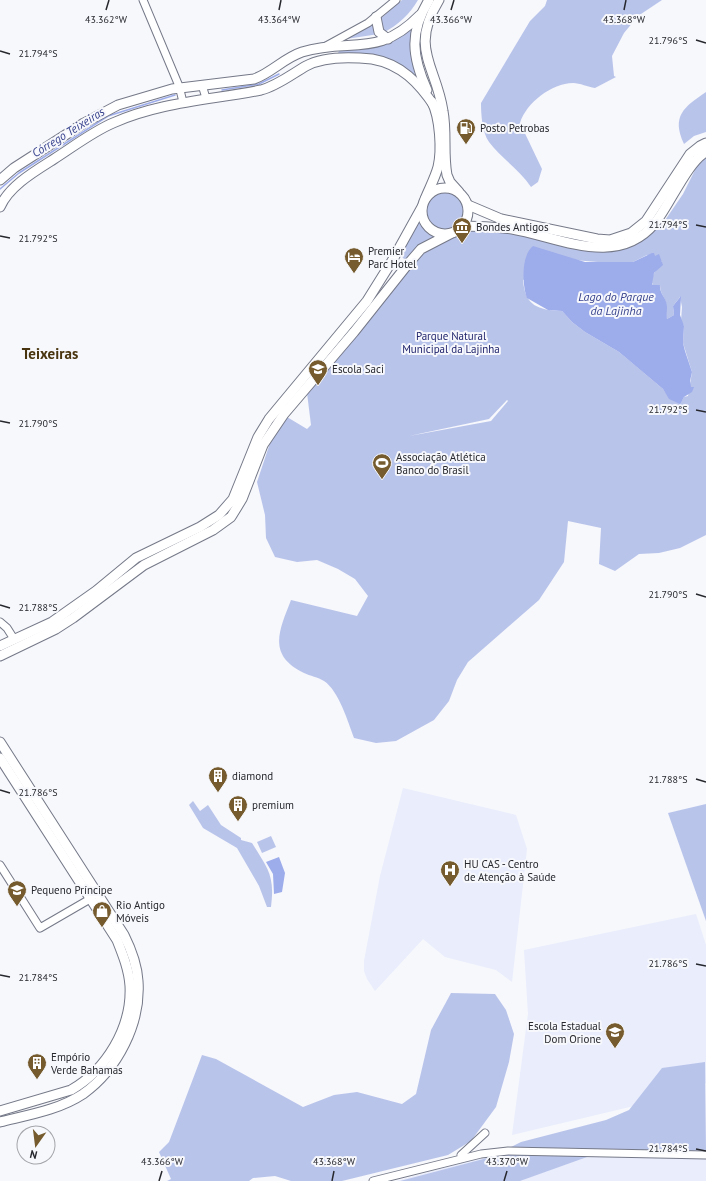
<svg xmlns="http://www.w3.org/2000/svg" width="706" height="1181" font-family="'PT Sans',sans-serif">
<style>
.built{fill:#e9edfc}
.green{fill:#b9c4eb;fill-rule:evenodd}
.water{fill:#9dacea}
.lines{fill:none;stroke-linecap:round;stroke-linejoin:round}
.stream{stroke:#9dacea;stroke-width:1.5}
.minor-casing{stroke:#757988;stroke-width:9}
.major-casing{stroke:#757988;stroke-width:11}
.minor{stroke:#fff;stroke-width:7}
.major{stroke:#fff;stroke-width:9}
.ticks{fill:none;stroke:#26282e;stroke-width:1.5}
.labels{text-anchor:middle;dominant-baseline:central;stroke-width:4;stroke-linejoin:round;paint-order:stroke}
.poi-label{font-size:11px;fill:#26282e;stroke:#f7f8fc;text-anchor:start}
.park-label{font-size:11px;fill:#20246c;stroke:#f7f8fc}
.water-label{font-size:12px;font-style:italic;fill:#39448e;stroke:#f7f8fc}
.district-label{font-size:15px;font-weight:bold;fill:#48340e;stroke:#f7f8fc}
.ticks-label{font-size:10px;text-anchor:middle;fill:#26282e;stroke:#f7f8fc;stroke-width:4;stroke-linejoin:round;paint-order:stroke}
</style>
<rect width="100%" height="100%" fill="#f7f8fc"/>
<g class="built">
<path d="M 403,788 L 516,815 L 527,849 L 512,982 L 496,970 L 445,957 L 423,939 L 375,991 L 367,979 L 364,971 L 364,961 L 380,876 Z"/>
<path d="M 696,914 L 706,945 L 706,1083 L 638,1105 L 512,1135 L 528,1014 L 524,950 Z"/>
<path d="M 490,1155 L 706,1157 L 706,1181 L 396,1181 Z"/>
</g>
<g class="green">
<path d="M 402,0 L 418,0 C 410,14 398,25 383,33 L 380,19 Z"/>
<path d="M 547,0 L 662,0 L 638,16 L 624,33 L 612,56 L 614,76 L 616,77 L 595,88 C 588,87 580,83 573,83 C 552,83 526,103 520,123 L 542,169 L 538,182 L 531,187 C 519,169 501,158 489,142 C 482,132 481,114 481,103 L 530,21 L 545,6 Z"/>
<path d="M 373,24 L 379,34 L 346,39 L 372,24 Z"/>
<path d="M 413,26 L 410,40 L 415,75 L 396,63 L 336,56 L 341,48 L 362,48 Z"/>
<path d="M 706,92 L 706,132 L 694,136 L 684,144 C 671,116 684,107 706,92 Z"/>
<path d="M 706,156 L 706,535 L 680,548 L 659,553 L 639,554 L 615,571 L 599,564 L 601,528 L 568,521 L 564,562 L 539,600 L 468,662 L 457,680 L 449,701 L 434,720 L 396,741 L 376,743 L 354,738 C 348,722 339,691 324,681 C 318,677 310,676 304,673 C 267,655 279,631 291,600 L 357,616 L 368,596 L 355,579 L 338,569 L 317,560 L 297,562 L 275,557 L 266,538 L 265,515 L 257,482 L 271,440 L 287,417 L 307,429 L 311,425 L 307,393 L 419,257 C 436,241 454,231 478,228 L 620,249 L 639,242 L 659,225 L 661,226 L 683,194 L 698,164 ZM 647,255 L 658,257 L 662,262 C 659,270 648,275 653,285 L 660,285 C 660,293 664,296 666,303 C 667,309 664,313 667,319 L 674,315 L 673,306 L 680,297 L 682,307 L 681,321 L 684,326 L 683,343 L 692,372 L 688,396 L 684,397 L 682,400 L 670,399 L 663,389 L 637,367 L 619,352 L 585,332 L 572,322 L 562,311 C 538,310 525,306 523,280 L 574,260 L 609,263 L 633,262 ZM 507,400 L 508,401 L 491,421 L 409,436 L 489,419 Z"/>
<circle cx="445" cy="211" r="21"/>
<path d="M 422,215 C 426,228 433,232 445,235 L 408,262 L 403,258 L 399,251 Z"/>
<path d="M 193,801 L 200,811 L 208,805 L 221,825 L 241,838 L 241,840 L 252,843 C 268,869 275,875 271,907 L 267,907 L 259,886 L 237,848 L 203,828 L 189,805 Z"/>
<path d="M 706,804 L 706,921 L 668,813 Z"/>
<path d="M 271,836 L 276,847 L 262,853 L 257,842 Z"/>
<path d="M 451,993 L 495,994 L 506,1010 L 514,1034 L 509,1062 L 496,1107 L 471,1141 L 448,1155 L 342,1181 L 291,1181 L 275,1176 L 253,1178 L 249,1181 L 167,1181 L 171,1179 L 159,1152 L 169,1142 L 202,1055 L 216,1059 L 303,1107 L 334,1095 L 357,1092 L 402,1104 L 416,1094 L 431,1030 Z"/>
<path d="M 705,1062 L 706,1150 L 675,1152 L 601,1152 L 520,1181 L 400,1181 L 491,1157 L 521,1142 L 606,1120 L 629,1110 L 662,1068 Z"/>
</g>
<g class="water">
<path d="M 533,246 L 585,262 L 633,262 L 652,253 L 654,253 L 655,256 L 659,254 L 663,265 L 654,273 L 652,284 L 653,285 L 660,285 C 659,294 667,298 667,307 C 667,313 666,314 667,319 L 674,315 L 673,306 L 681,296 L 680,315 L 684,326 L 683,343 L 685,351 L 692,372 L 690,381 L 691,387 L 694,387 L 692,392 L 684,397 L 680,404 L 669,399 L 663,389 L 619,352 L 585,332 L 572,322 L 562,311 L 548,310 L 527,298 C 522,285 521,255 533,246 Z"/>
<path d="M 279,857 L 285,873 L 282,892 L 274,894 L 273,874 L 266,862 Z"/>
</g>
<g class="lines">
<g class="stream">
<path d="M 222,90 L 259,84 L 279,74"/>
<path d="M 0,189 L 19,173 L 108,116 L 175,95"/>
</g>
<defs>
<g id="minor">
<path d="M 143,0 L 179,86 L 183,102"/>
<path d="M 326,46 L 368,23 L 396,0"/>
<path d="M 202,85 L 206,98"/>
<path d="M 0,622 L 7,628 L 14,639"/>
<path d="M 0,865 L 40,928 L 90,899 L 93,895"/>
<path d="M 461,1155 L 485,1133"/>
<path d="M 373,1181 L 481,1154 L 508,1151 L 706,1155"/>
</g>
<g id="major">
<path d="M 439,0 C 409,49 436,65 443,111 C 447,132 443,154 447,175 L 450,182 L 459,192"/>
<path d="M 376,17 L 379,32 L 388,39"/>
<path d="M 427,90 C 412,57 409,32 429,0"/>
<path d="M 0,180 L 14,168 L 84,123 L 118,105 L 172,89 L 254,79 C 271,73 284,58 302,52 C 351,37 377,59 420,15"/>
<circle cx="445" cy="211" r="23"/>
<path d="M 425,199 C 429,189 435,178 438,167 C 442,150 440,118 432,102"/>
<path d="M 468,205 L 501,219 L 597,239 L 610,240 L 631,233 L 646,221 L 690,154 L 700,146 L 706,143"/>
<path d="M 0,207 C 9,186 35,171 54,159 C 73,147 92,132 113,123 C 160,102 211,100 261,90 C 277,86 292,74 306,66 C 324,56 353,57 372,59 C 401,64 419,83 435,107"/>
<path d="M 463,226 C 479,226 495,227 512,229 C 559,237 617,269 655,223 C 669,206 688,161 706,152"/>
<path d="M 0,646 L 52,622 L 96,591 L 136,558 L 200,527 L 219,515 L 233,499 L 258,437 L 269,419 L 367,301 L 392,261 L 422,207"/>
<path d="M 0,656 L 56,629 L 73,618 L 144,565 L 213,530 L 231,517 L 242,499 L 263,445 L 284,414 L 354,332 L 408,264 L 421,249 L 450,234"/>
<path d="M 0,742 L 124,935 C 131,949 137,964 138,981 C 141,1023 118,1069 83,1094 C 59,1110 28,1115 0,1122"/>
<path d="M 0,758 L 117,940 C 123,955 129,970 130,986 C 132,1028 106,1070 71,1090 L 0,1111"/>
</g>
</defs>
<use href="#minor" class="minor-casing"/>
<use href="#major" class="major-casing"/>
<use href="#minor" class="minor"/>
<use href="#major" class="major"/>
</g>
<path class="ticks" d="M 106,10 L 109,0M 279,10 L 281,0M 451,10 L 454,0M 624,10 L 626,0M 696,40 L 706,43M 0,51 L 10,54M 696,225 L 706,227M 0,236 L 10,238M 696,410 L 706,412M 0,421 L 10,423M 696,594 L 706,597M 0,605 L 10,608M 696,779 L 706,782M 0,790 L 10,793M 696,964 L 706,966M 0,975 L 10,977M 696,1149 L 706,1151M 159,1181 L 162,1171M 332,1181 L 334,1171M 504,1181 L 507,1171"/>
<defs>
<symbol id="fuel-pin" viewBox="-11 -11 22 30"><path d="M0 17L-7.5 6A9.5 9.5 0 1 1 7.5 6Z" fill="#755b2d" stroke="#f7f8fc"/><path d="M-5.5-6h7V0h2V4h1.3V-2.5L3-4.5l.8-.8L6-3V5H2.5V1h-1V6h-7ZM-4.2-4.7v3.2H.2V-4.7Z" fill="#fff"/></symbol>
<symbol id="museum-pin" viewBox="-11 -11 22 30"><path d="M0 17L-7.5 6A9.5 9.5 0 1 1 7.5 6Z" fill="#755b2d" stroke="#f7f8fc"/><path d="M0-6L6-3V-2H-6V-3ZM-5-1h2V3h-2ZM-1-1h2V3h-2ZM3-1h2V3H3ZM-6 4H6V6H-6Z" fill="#fff"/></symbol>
<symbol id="hotel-pin" viewBox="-11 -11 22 30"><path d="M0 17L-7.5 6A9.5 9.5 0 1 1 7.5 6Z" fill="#755b2d" stroke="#f7f8fc"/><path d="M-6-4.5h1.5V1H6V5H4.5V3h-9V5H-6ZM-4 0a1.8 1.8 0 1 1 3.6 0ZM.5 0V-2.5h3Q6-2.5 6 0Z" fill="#fff"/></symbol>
<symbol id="school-pin" viewBox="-11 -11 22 30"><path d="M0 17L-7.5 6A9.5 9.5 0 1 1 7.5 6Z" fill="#755b2d" stroke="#f7f8fc"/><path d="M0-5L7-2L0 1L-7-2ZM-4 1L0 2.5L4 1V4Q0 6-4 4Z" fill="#fff"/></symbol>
<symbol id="stadium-pin" viewBox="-11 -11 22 30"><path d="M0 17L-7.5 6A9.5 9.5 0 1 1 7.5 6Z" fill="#755b2d" stroke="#f7f8fc"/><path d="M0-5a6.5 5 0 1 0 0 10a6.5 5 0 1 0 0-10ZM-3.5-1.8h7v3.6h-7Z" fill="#fff"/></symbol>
<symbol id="building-pin" viewBox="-11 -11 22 30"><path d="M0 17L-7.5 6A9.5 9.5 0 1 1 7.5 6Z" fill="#755b2d" stroke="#f7f8fc"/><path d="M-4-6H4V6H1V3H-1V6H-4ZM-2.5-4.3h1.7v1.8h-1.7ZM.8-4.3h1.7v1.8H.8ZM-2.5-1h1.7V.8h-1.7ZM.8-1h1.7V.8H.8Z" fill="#fff"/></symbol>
<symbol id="hospital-pin" viewBox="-11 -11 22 30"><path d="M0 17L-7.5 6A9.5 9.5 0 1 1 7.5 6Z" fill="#755b2d" stroke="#f7f8fc"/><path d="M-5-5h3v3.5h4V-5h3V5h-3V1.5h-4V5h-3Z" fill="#fff"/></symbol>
<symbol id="shop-pin" viewBox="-11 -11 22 30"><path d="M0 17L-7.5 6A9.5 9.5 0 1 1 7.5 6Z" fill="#755b2d" stroke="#f7f8fc"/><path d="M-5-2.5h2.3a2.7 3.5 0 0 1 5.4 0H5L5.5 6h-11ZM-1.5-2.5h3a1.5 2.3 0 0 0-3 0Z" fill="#fff"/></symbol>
</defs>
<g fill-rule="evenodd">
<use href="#fuel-pin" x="455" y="117" width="22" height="30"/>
<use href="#museum-pin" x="451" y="216" width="22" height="30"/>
<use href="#hotel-pin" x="343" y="246" width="22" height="30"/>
<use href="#school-pin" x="307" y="358" width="22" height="30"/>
<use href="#stadium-pin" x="371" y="452" width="22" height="30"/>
<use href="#building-pin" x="207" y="765" width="22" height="30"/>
<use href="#building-pin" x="227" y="794" width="22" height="30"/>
<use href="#hospital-pin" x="439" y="859" width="22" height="30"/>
<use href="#school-pin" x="6" y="879" width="22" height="30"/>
<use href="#shop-pin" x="91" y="900" width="22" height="30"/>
<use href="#school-pin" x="604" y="1021" width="22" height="30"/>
<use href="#building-pin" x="26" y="1052" width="22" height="30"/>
</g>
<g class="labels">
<g class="poi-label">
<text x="480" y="128">Posto Petrobas</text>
<text x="476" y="227">Bondes Antigos</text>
<text x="368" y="251">Premier<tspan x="368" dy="13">Parc Hotel</tspan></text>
<text x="332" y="369">Escola Saci</text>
<text x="396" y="457">Associação Atlética<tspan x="396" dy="13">Banco do Brasil</tspan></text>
<text x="232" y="776">diamond</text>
<text x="252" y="805">premium</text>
<text x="464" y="864">HU CAS - Centro<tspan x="464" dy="13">de Atenção à Saúde</tspan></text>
<text x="31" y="890">Pequeno Príncipe</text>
<text x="116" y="905">Rio Antigo<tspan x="116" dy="13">Móveis</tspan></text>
<text x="601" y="1026" text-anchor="end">Escola Estadual<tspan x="601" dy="13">Dom Orione</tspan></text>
<text x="51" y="1057">Empório<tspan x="51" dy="13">Verde Bahamas</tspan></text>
</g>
<g class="park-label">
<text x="451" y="336">Parque Natural<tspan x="451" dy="13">Municipal da Lajinha</tspan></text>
</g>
<g class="water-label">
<text transform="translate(68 132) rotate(-32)">Córrego Teixeiras</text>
<text x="616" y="296">Lago do Parque<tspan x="616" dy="14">da Lajinha</tspan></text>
</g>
<g class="district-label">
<text x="50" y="353">Teixeiras</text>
</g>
</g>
<g class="ticks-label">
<text x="106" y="23">43.362°W</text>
<text x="279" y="23">43.364°W</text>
<text x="451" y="23">43.366°W</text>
<text x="624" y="23">43.368°W</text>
<text x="668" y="44">21.796°S</text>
<text x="38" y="57">21.794°S</text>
<text x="668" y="228">21.794°S</text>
<text x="38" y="242">21.792°S</text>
<text x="668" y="413">21.792°S</text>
<text x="38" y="427">21.790°S</text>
<text x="668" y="598">21.790°S</text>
<text x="38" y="611">21.788°S</text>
<text x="668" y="783">21.788°S</text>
<text x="38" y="796">21.786°S</text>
<text x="668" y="967">21.786°S</text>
<text x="38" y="981">21.784°S</text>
<text x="668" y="1152">21.784°S</text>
<text x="162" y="1165">43.366°W</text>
<text x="334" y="1165">43.368°W</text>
<text x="507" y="1165">43.370°W</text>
</g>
<g transform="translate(36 1145) rotate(194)"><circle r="19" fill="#f7f8fc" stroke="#a3a5aa"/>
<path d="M0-3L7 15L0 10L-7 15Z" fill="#755b2d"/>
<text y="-6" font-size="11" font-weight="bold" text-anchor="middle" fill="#26282e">N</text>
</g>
</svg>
